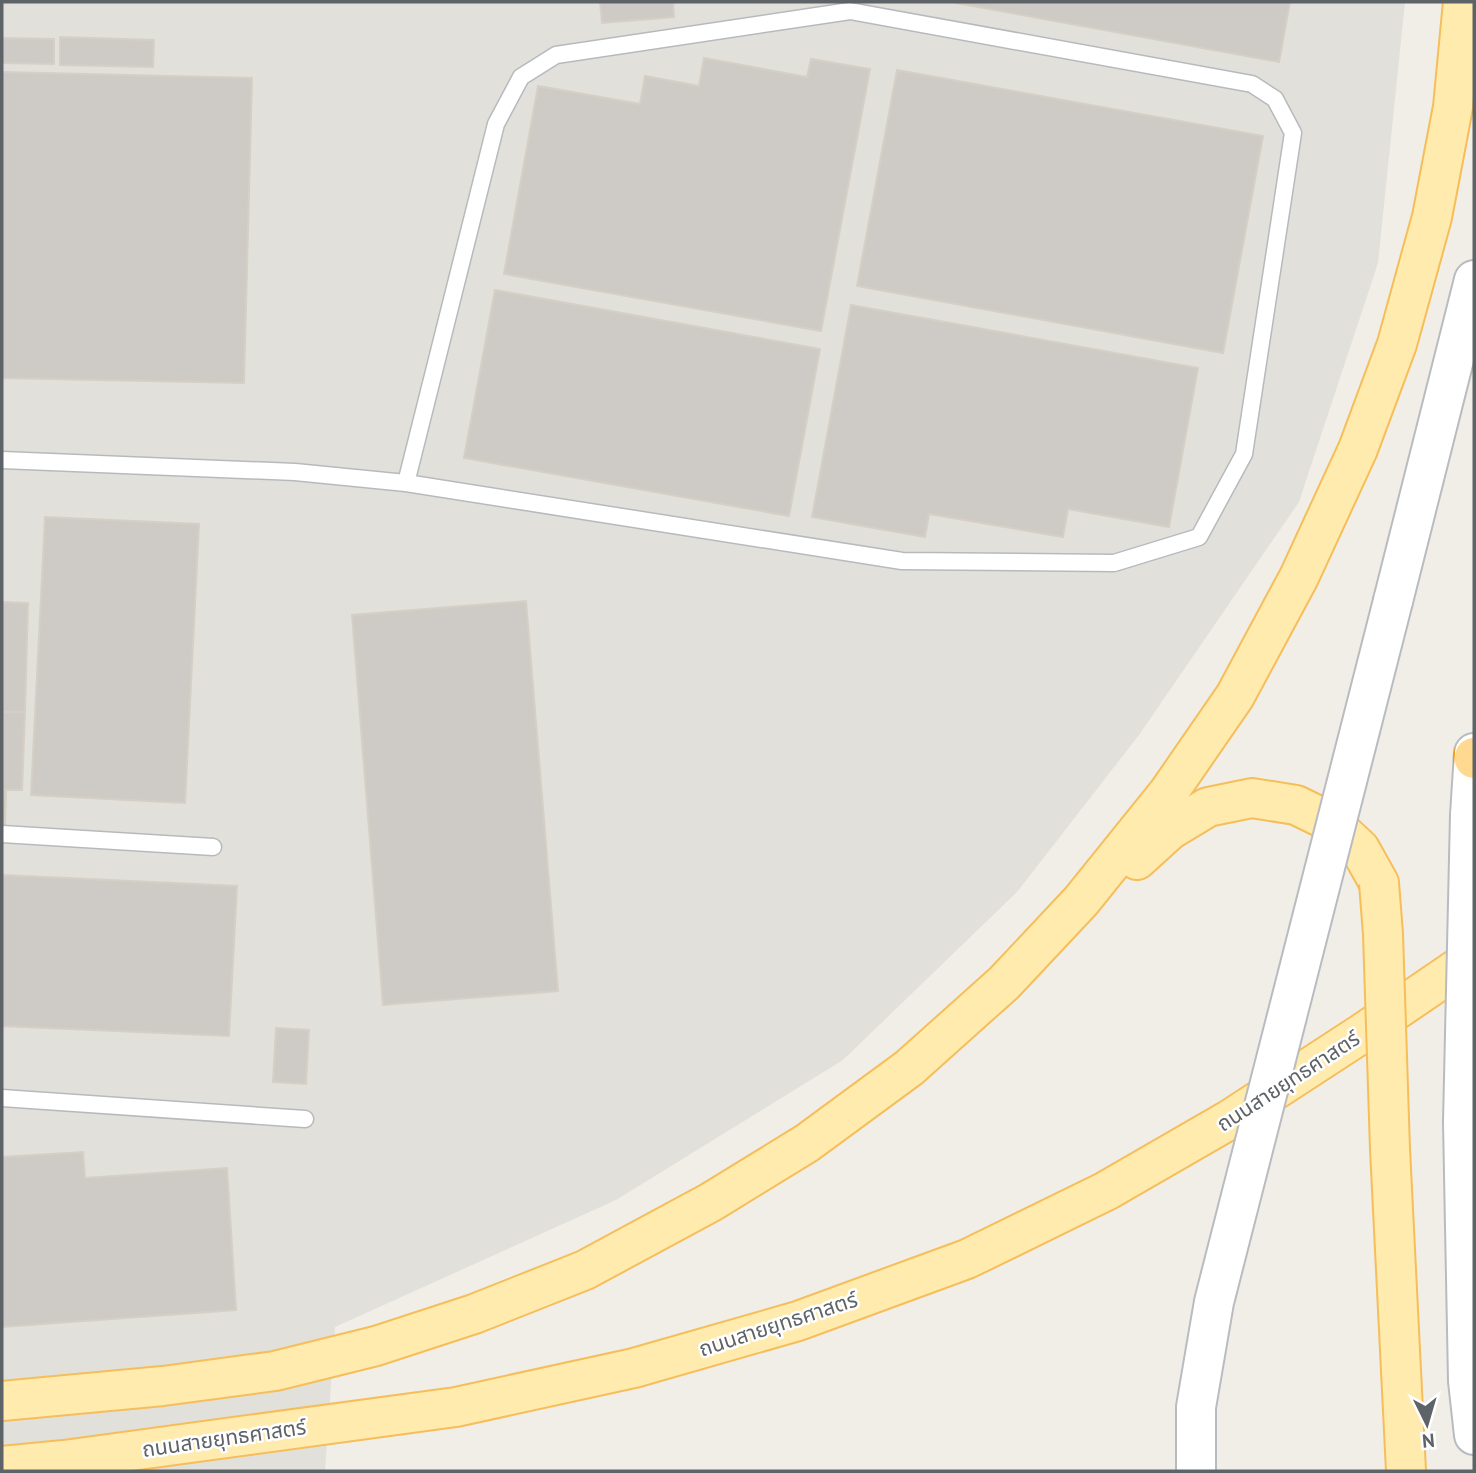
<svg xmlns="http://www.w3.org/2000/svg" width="1476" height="1473" font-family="'PT Sans','Noto Sans Thai',sans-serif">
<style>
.industrial{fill:#e2e0db}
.building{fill:#cecbc6;stroke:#d6cfc5;stroke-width:2}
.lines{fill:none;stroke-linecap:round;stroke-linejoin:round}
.service-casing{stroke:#b7babd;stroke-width:19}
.secondary-casing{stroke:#b8bcc1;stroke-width:42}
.primary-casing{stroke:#f6be5b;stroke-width:42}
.motorway-casing{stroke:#f79600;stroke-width:42}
.service{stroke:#fff;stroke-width:16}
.secondary{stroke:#fff;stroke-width:38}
.primary{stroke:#ffebad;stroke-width:38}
.motorway{stroke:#ffd98f;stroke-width:38}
.secondary-bridge-casing{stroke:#b8bcc1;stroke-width:42;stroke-linecap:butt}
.primary-bridge-casing{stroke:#f6be5b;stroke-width:42;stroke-linecap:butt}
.secondary-bridge{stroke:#fff;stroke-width:38}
.primary-bridge{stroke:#ffebad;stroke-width:38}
.labels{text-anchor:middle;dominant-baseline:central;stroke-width:5;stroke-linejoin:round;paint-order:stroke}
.street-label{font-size:21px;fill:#5e6367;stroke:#fff}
</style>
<rect width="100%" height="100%" fill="#f1eee7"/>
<path class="industrial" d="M 2,2 L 1405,2 L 1378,263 L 1299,502 L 1139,735 L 1017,892 L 843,1060 L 616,1200 L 335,1327 L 325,1471 L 2,1471 Z"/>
<g class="building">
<path d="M 600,2 L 673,2 L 674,17 L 602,23 Z"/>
<path d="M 956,2 L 1290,2 L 1279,62 L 956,3 Z"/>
<path d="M 60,37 L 154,40 L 153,67 L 60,65 Z"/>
<path d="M 2,38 L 54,39 L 54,64 L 2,63 Z"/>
<path d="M 704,58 L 807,77 L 811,59 L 870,69 L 821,331 L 504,274 L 538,86 L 640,104 L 645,76 L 699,86 Z"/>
<path d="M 897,70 L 1263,136 L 1223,353 L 857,286 Z"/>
<path d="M 2,72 L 252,78 L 244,383 L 2,378 Z"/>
<path d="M 495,290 L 820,349 L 789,516 L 464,458 Z"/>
<path d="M 851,305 L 1198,368 L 1169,527 L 1068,509 L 1063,537 L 929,514 L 925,537 L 812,517 Z"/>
<path d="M 45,517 L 199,524 L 185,803 L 31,795 Z"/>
<path d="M 526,601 L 558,991 L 383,1005 L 352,615 Z"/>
<path d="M 2,602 L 28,603 L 25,712 L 2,712 Z"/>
<path d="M 2,712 L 25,712 L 22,790 L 2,790 Z"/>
<path d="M 2,790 L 6,790 L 5,824 L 2,824 Z"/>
<path d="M 2,875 L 237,886 L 229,1036 L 2,1026 Z"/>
<path d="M 276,1028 L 309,1030 L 306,1084 L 273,1082 Z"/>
<path d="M 83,1152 L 85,1178 L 227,1168 L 236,1310 L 2,1327 L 2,1157 Z"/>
</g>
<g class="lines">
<defs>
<g id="service">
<path d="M 2,460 L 295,472 L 406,483 L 902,561 L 1114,563 L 1199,537 L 1244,454 L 1293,133 L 1275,99 L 1252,84 L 850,11 L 556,55 L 521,77 L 496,124 L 406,483"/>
<path d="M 2,834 L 213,847"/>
<path d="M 2,1098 L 305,1119"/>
</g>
<g id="secondary">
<path d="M 1393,601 L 1474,280"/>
<path d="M 1470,815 L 1474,753"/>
<path d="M 1463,1122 L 1468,1381 L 1474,1435"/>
</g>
<g id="primary">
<path d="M 1137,860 L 1170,830 L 1208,807 L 1252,798 L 1296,805 L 1331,822 L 1360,849 L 1379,883"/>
<path d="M 1390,1149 L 1406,1471"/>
<path d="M 2,1401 L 163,1386 L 275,1371 L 376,1346 L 474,1314 L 585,1270 L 711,1202 L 807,1143 L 909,1068 L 1004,983 L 1081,901 L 1168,793 L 1235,696 L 1299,577 L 1358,449 L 1397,344 L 1432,217 L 1453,107 L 1463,2"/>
<path d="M 2,1466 L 64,1460 L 456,1407 L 634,1368 L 798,1321 L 967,1259 L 1106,1191 L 1229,1120 L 1361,1034 L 1474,957"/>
</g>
<path id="motorway" d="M 1474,759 L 1474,757"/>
</defs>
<use href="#service" class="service-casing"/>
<use href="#secondary" class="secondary-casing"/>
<use href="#primary" class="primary-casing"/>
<use href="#motorway" class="motorway-casing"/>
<use href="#service" class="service"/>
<use href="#secondary" class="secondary"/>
<use href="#primary" class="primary"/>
<use href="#motorway" class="motorway"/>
<defs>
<g id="secondary-bridge">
<path d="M 1463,1122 L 1470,815"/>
<path d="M 1196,1471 L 1196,1407 L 1214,1302 L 1393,601"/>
</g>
<path id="primary-bridge" d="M 1379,883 L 1383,934 L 1390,1149"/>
</defs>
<use href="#secondary-bridge" class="secondary-bridge-casing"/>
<use href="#primary-bridge" class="primary-bridge-casing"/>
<use href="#secondary-bridge" class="secondary-bridge"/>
<use href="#primary-bridge" class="primary-bridge"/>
</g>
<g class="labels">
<g class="street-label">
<text transform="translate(1288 1081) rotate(-33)">ถนนสายยุทธศาสตร์</text>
<text transform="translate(778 1324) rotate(-18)">ถนนสายยุทธศาสตร์</text>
<text transform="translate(224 1438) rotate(-8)">ถนนสายยุทธศาสตร์</text>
</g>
</g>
<rect width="1476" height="1473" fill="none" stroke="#5e6367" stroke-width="7"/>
<g transform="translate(1427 1424) rotate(175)" stroke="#ffffff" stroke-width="5" paint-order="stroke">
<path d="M0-5L12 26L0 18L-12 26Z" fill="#5e6367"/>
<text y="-10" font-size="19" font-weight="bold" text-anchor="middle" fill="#5e6367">N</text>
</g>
</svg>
